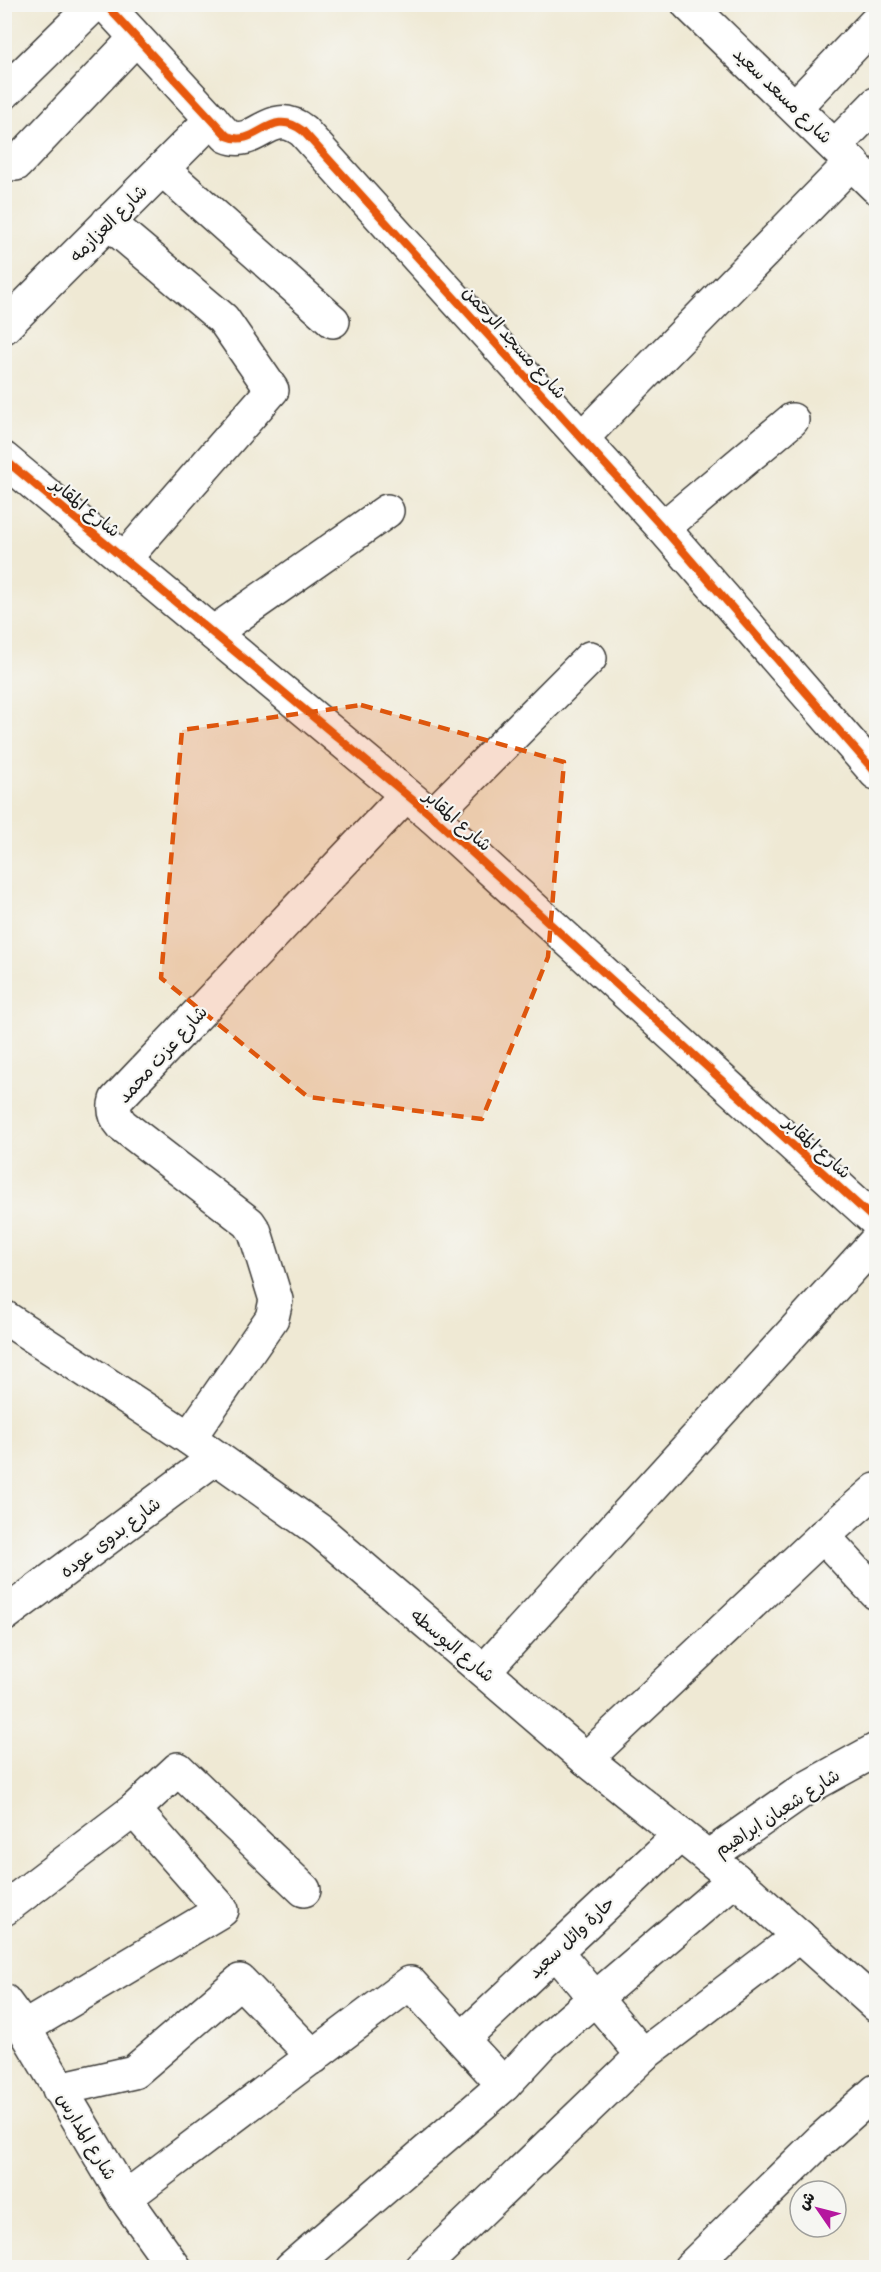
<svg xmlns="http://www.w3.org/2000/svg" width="881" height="2272" font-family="'Patrick Hand','Playpen Sans Arabic',sans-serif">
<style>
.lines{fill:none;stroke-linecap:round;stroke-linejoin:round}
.minor-casing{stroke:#3c3b38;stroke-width:36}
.minor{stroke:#fff;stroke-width:33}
.cycleway-casing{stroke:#f6f6f2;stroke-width:11}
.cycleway{stroke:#e8590c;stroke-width:8}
.marked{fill:#de560d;fill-opacity:0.2;stroke:#de560d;stroke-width:4.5;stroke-dasharray:12 8;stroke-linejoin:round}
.labels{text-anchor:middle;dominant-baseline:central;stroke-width:4.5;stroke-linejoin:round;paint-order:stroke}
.street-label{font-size:18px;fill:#1c1c1c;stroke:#f6f6f2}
</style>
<rect width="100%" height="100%" fill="#f6f6f2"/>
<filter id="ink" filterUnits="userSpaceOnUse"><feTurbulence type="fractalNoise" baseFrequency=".0167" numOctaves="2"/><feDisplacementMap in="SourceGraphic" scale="12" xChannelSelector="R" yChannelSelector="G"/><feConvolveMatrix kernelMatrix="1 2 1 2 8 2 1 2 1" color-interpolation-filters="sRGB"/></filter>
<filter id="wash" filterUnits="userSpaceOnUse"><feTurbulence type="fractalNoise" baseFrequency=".008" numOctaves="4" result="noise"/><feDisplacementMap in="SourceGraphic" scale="24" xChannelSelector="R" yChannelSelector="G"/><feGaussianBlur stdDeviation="1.35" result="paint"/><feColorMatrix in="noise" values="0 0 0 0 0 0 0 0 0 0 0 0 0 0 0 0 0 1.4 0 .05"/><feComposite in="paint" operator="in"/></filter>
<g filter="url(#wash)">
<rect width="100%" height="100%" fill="#efe9d4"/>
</g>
<g filter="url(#ink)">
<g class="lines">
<defs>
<g id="minor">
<path d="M 105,4 L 227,136 C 257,149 270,105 303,131 L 663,528 L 876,773"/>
<path d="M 688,4 L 876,187"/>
<path d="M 4,93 L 95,4"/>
<path d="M 795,107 L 876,22"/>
<path d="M 835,146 L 876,104"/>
<path d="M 16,164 L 136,38"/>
<path d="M 162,169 L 333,321"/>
<path d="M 108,222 L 223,319 L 272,390 L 125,558"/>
<path d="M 4,327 L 212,119"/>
<path d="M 582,438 L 852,162"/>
<path d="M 4,459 L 432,816 L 876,1221"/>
<path d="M 663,528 L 792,420"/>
<path d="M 213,633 L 387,511"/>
<path d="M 432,816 L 590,658"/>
<path d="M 4,1317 L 189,1438 L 320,1531 L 586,1759 L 735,1879 L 876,2005"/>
<path d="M 189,1438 L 272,1318 L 276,1300 L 255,1232 L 249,1223 L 122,1125 C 115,1117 113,1110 116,1100 L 406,795"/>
<path d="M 823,1536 L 876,1593"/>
<path d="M 4,1615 L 215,1458"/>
<path d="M 484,1671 L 876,1241"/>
<path d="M 586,1759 L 823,1536 L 876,1490"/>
<path d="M 708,1857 L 805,1789 L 876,1750"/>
<path d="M 4,1909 L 134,1810 L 178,1769 L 304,1890"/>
<path d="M 556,1952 L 643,2055"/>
<path d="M 4,2001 L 24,2028 L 125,2198 L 175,2268"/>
<path d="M 24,2028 L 222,1910 L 134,1810"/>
<path d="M 462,2039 L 680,1835"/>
<path d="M 59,2089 L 134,2072 L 240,1981 L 314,2057"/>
<path d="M 125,2198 L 410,1983 L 504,2085"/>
<path d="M 291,2268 L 504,2085 L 544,2042 L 735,1879"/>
<path d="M 421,2268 L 643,2055 L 799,1936"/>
<path d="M 690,2268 L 822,2139 L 876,2091"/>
</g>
</defs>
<use href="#minor" class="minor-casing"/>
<use href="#minor" class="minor"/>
<defs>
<g id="cycleway">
<path d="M 105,4 L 227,136 C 257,149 270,105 303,131 L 663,528 L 876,773"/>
<path d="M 4,459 L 432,816 L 876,1221"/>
</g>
</defs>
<use href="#cycleway" class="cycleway-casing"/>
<use href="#cycleway" class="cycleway"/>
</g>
</g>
<path class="marked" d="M 361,705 L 564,762 L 548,957 L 482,1119 L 308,1097 L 161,978 L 182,730 Z"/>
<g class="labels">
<g class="street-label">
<text transform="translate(783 95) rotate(44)">شارع مسعد سعيد</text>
<text transform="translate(108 223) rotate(-45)">شارع العزازمه</text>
<text transform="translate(515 342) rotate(48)">شارع مسجد الرحمن</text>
<text transform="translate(86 507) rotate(39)">شارع المقابر</text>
<text transform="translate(458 820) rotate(41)">شارع المقابر</text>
<text transform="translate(162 1054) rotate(-48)">شارع عزت محمد</text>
<text transform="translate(818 1147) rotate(42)">شارع المقابر</text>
<text transform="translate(110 1537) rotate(-37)">شارع بدوى عوده</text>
<text transform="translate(453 1645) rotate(40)">شارع البوسطه</text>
<text transform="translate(777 1812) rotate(-33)">شارع شعبان ابراهيم</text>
<text transform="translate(571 1937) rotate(-43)">حارة وائل سعيد</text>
<text transform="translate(87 2136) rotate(59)">شارع المدارس</text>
</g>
</g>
<rect width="881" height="2272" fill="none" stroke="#f6f6f2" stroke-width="24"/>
<g transform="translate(818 2209) rotate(305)"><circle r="28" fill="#f6f6f2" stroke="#9f9f9c" stroke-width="1.5"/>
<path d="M0-4.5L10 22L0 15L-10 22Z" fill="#b5179e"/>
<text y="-9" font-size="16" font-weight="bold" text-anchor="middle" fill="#1c1c1c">ش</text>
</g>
</svg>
